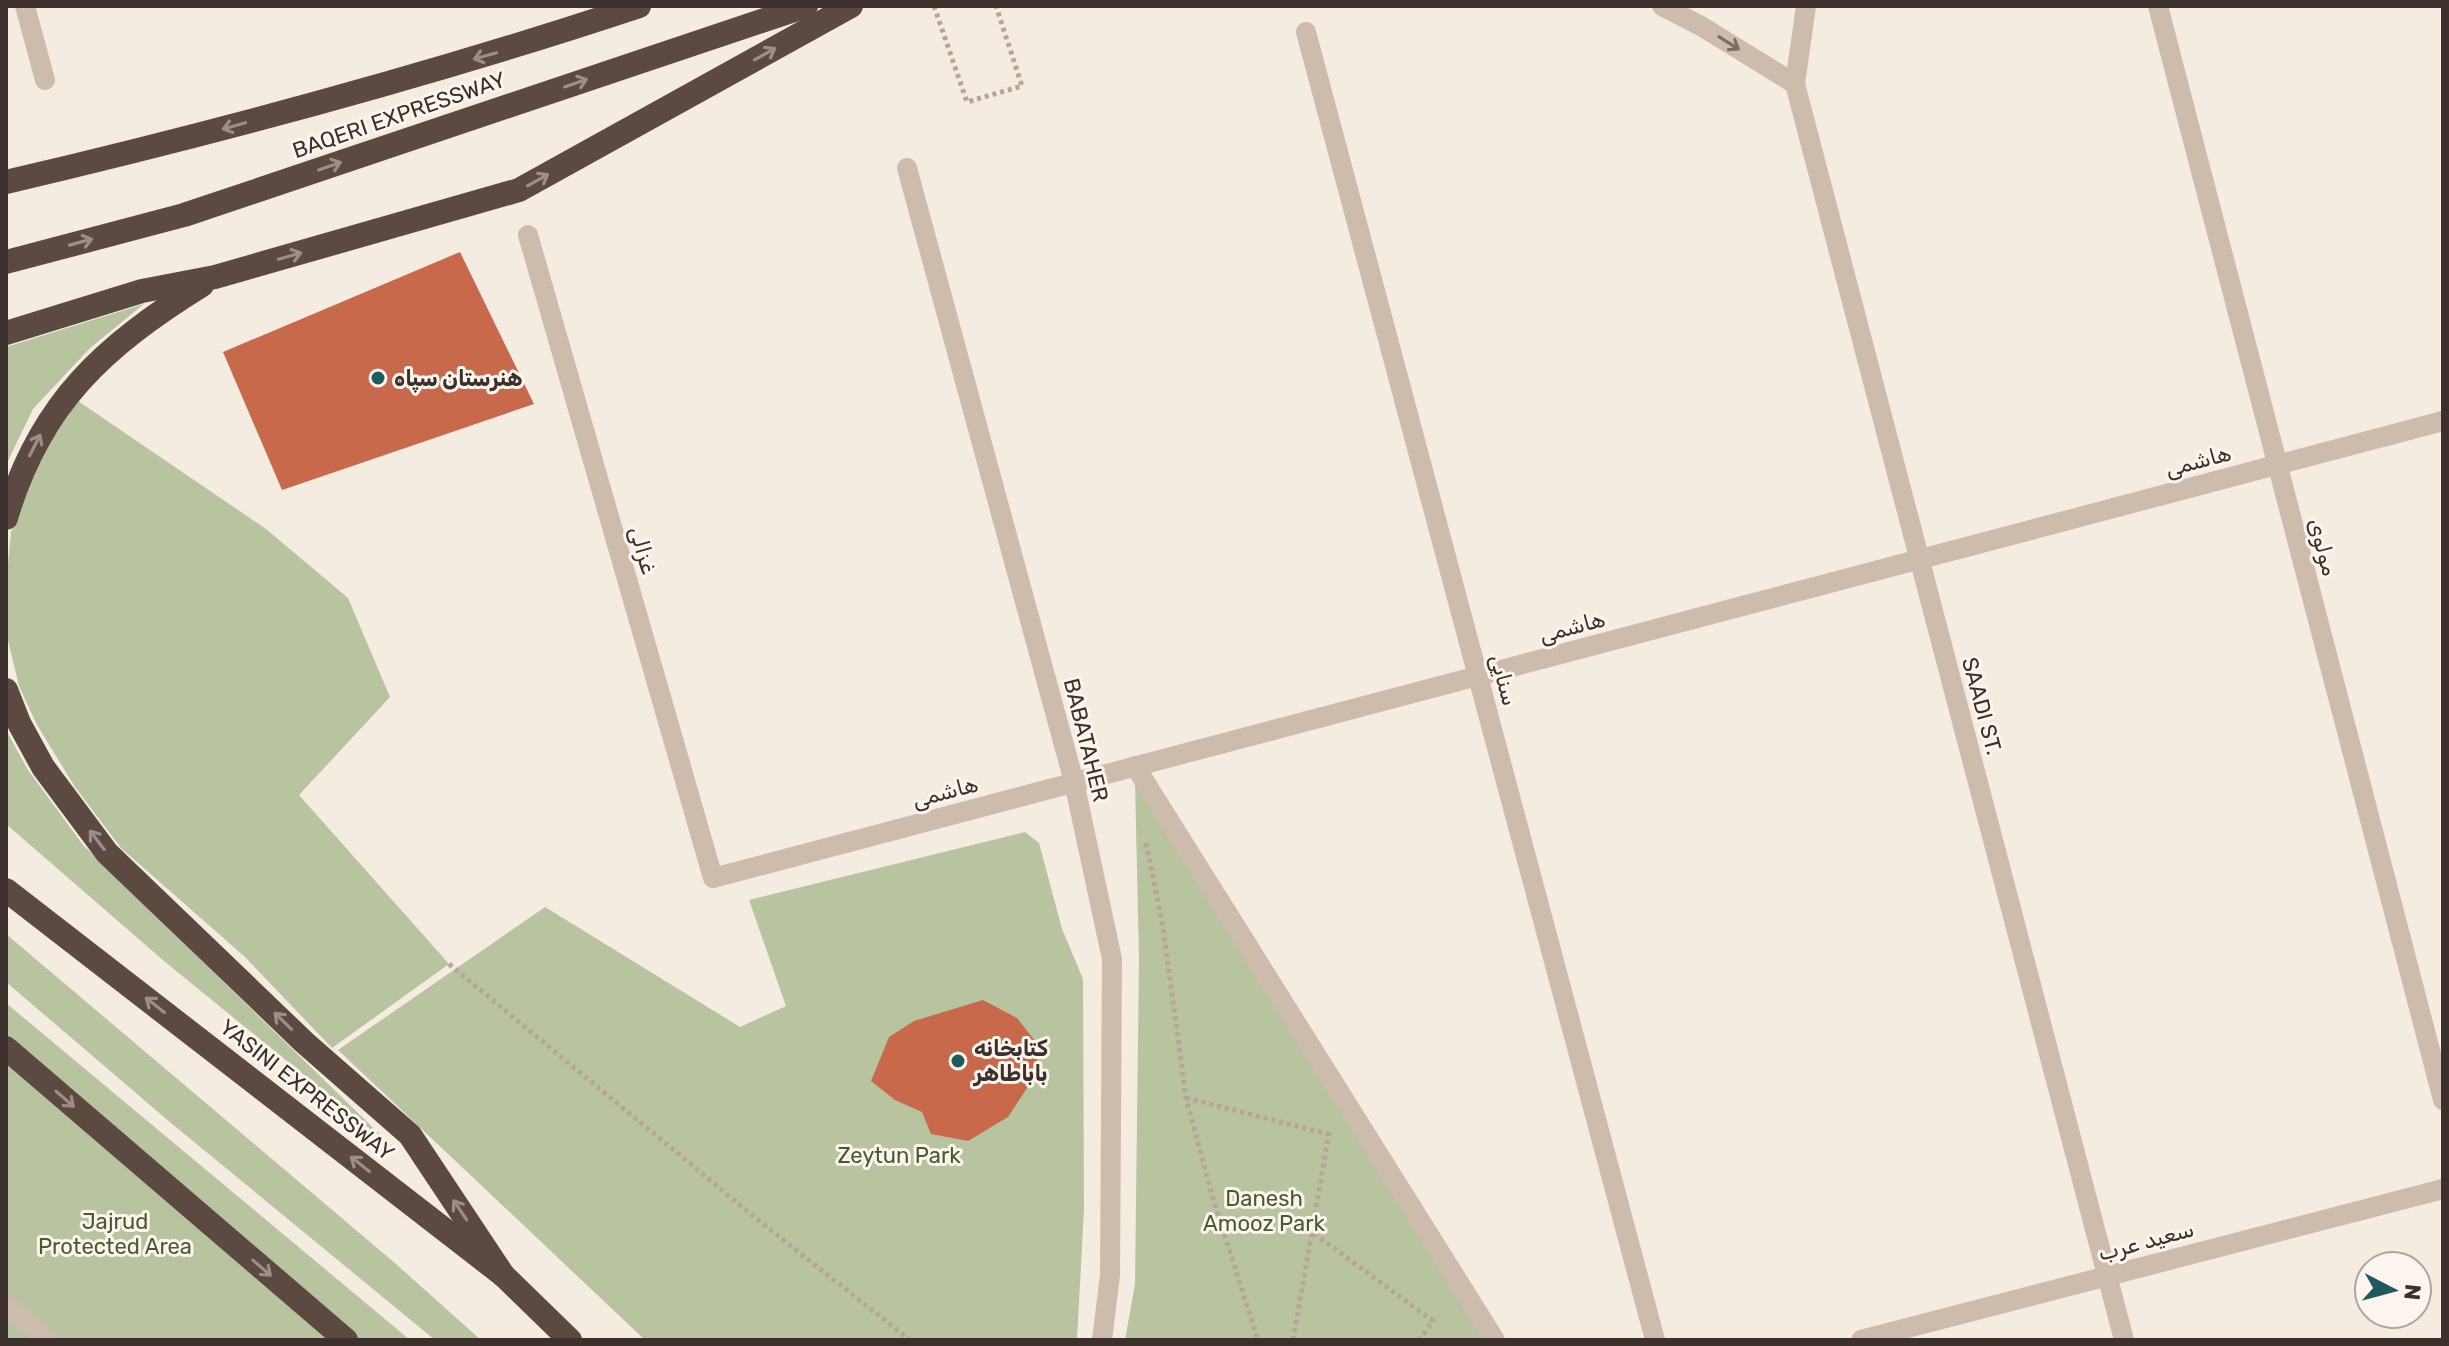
<svg xmlns="http://www.w3.org/2000/svg" width="2449" height="1346" font-family="Rubik,Cairo,sans-serif">
<style>
.green{fill:#b8c4a0}
.building{fill:#c8694b}
.lines{fill:none;stroke-linecap:round;stroke-linejoin:round}
.path{stroke:#b9a596;stroke-width:5;stroke-dasharray:4 4;stroke-linecap:butt}
.street{stroke:#cdbbac;stroke-width:20}
.highway{stroke:#5c4a42;stroke-width:24}
.oneway{stroke:#7d6f65}
.oneway2{stroke:#9c8e87}
.poi-dot{fill:#1f5a5e;stroke:#fbf5ee;stroke-width:3}
.labels{text-anchor:middle;dominant-baseline:central;stroke-width:6;stroke-linejoin:round;paint-order:stroke}
.street-label{font-size:22px;fill:#3b302b;stroke:#fbf5ee}
.poi-label{font-size:22px;font-weight:bold;fill:#3b302b;stroke:#fbf5ee;text-anchor:start}
.park-label{font-size:22px;fill:#4a5a2e;stroke:#fbf5ee}
</style>
<rect width="100%" height="100%" fill="#f4ebe1"/>
<g class="green">
<path d="M 144,304 L 90,348 L 33,409 L 6,465 L 6,347 Z"/>
<path d="M 78,401 L 266,529 L 348,598 L 390,697 L 299,795 L 449,964 L 332,1048 L 245,957 L 121,848 L 75,787 L 37,725 L 19,686 L 6,632 L 6,584 L 11,532 L 42,454 Z"/>
<path d="M 6,730 L 28,770 L 83,845 L 396,1150 L 164,961 L 6,824 Z"/>
<path d="M 1135,782 L 1488,1340 L 1125,1340 L 1135,1284 L 1139,958 Z"/>
<path d="M 1025,832 L 1039,843 L 1062,929 L 1083,979 L 1084,1209 L 1077,1340 L 645,1340 L 338,1050 L 545,907 L 740,1027 L 786,1006 L 749,900 Z"/>
<path d="M 6,934 L 396,1264 L 481,1340 L 435,1340 L 171,1123 L 6,982 Z"/>
<path d="M 6,1003 L 410,1340 L 6,1340 Z"/>
</g>
<g class="building">
<path d="M 460,252 L 534,404 L 282,490 L 223,352 Z"/>
<path d="M 983,1000 L 1017,1018 L 1039,1046 L 1035,1076 L 1008,1117 L 968,1141 L 931,1134 L 922,1112 L 895,1100 L 871,1081 L 889,1037 L 914,1021 Z"/>
</g>
<g class="lines">
<g class="path">
<path d="M 934,6 L 967,102 L 1022,86 L 996,6"/>
<path d="M 1146,843 L 1163,927 L 1186,1098 L 1212,1195 L 1258,1340"/>
<path d="M 449,964 L 763,1224 L 910,1340"/>
<path d="M 1186,1098 L 1328,1134"/>
<path d="M 1329,1132 L 1312,1232 L 1433,1321 L 1419,1340"/>
<path d="M 1293,1340 L 1312,1232"/>
</g>
<g class="street">
<path d="M 25,6 L 45,80"/>
<path d="M 1662,6 L 1701,26 L 1795,84"/>
<path d="M 1806,6 L 1795,84 L 2124,1340"/>
<path d="M 2158,6 L 2443,1100"/>
<path d="M 1306,32 L 1655,1340"/>
<path d="M 907,168 L 1074,782 L 1112,959 L 1110,1275 L 1102,1340"/>
<path d="M 528,235 L 713,878 L 2443,421"/>
<path d="M 1135,766 L 1495,1340"/>
<path d="M 6,1305 L 48,1340"/>
<path d="M 1861,1340 L 2443,1189"/>
</g>
<g class="highway">
<path d="M 6,182 C 219,132 431,75 639,6"/>
<path d="M 6,262 L 184,215 L 806,6"/>
<path d="M 6,333 L 142,291 L 215,277 L 519,190 L 851,6"/>
<path d="M 6,518 C 40,403 104,346 202,285"/>
<path d="M 6,690 L 19,723 L 43,767 L 107,853 L 305,1043 L 410,1135 L 503,1275"/>
<path d="M 6,890 L 503,1275 L 570,1340"/>
<path d="M 6,1048 L 346,1340"/>
</g>
</g>
<defs><path id="oneway-shaft" d="M-6 0H5M1.5-3L5.5 0L1.5 3" fill="none" stroke-width="1.6" stroke-linecap="round" stroke-linejoin="round" transform="scale(2)"/></defs>
<use class="oneway" href="#oneway-shaft" transform="translate(1729 43) rotate(32)"/>
<g class="oneway2">
<use href="#oneway-shaft" transform="translate(765 54) rotate(-29)"/>
<use href="#oneway-shaft" transform="translate(485 56) rotate(164)"/>
<use href="#oneway-shaft" transform="translate(576 83) rotate(-19)"/>
<use href="#oneway-shaft" transform="translate(234 126) rotate(164)"/>
<use href="#oneway-shaft" transform="translate(330 166) rotate(-19)"/>
<use href="#oneway-shaft" transform="translate(538 180) rotate(-29)"/>
<use href="#oneway-shaft" transform="translate(81 242) rotate(-15)"/>
<use href="#oneway-shaft" transform="translate(290 256) rotate(-16)"/>
<use href="#oneway-shaft" transform="translate(35 445) rotate(-63)"/>
<use href="#oneway-shaft" transform="translate(97 840) rotate(-127)"/>
<use href="#oneway-shaft" transform="translate(155 1005) rotate(-142)"/>
<use href="#oneway-shaft" transform="translate(283 1021) rotate(-136)"/>
<use href="#oneway-shaft" transform="translate(65 1099) rotate(41)"/>
<use href="#oneway-shaft" transform="translate(360 1164) rotate(-142)"/>
<use href="#oneway-shaft" transform="translate(460 1210) rotate(-124)"/>
<use href="#oneway-shaft" transform="translate(262 1268) rotate(41)"/>
</g>
<g class="poi-dot">
<circle cx="378" cy="378" r="8"/>
<circle cx="958" cy="1061" r="8"/>
</g>
<g class="labels">
<g class="street-label">
<text transform="translate(399 115) rotate(-19)">BAQERI EXPRESSWAY</text>
<text transform="translate(2198 461) rotate(-15)">هاشمی</text>
<text transform="translate(2323 547) rotate(75)">مولوی</text>
<text transform="translate(643 550) rotate(74)">غزالی</text>
<text transform="translate(1572 627) rotate(-15)">هاشمی</text>
<text transform="translate(1504 680) rotate(75)">سنایی</text>
<text transform="translate(1982 706) rotate(75)">SAADI ST.</text>
<text transform="translate(1086 740) rotate(76)">BABATAHER</text>
<text transform="translate(945 792) rotate(-15)">هاشمی</text>
<text transform="translate(307 1090) rotate(38)">YASINI EXPRESSWAY</text>
<text transform="translate(2146 1241) rotate(-15)">سعید عرب</text>
</g>
<g class="poi-label">
<text x="394" y="378">هنرستان سپاه</text>
<text x="974" y="1048">کتابخانه<tspan x="974" dy="25">باباطاهر</tspan></text>
</g>
<g class="park-label">
<text x="899" y="1155">Zeytun Park</text>
<text x="1264" y="1198">Danesh<tspan x="1264" dy="25">Amooz Park</tspan></text>
<text x="115" y="1221">Jajrud<tspan x="115" dy="25">Protected Area</tspan></text>
</g>
</g>
<rect width="2449" height="1346" fill="none" stroke="#3b302b" stroke-width="16"/>
<g transform="translate(2393 1290) rotate(96)"><circle r="38" fill="#fbf5ee" stroke="#aea6a0" stroke-width="2"/>
<path d="M0-6L14 30L0 20L-14 30Z" fill="#1f5a5e"/>
<text y="-12" font-size="22" font-weight="bold" text-anchor="middle" fill="#3b302b">N</text>
</g>
</svg>
